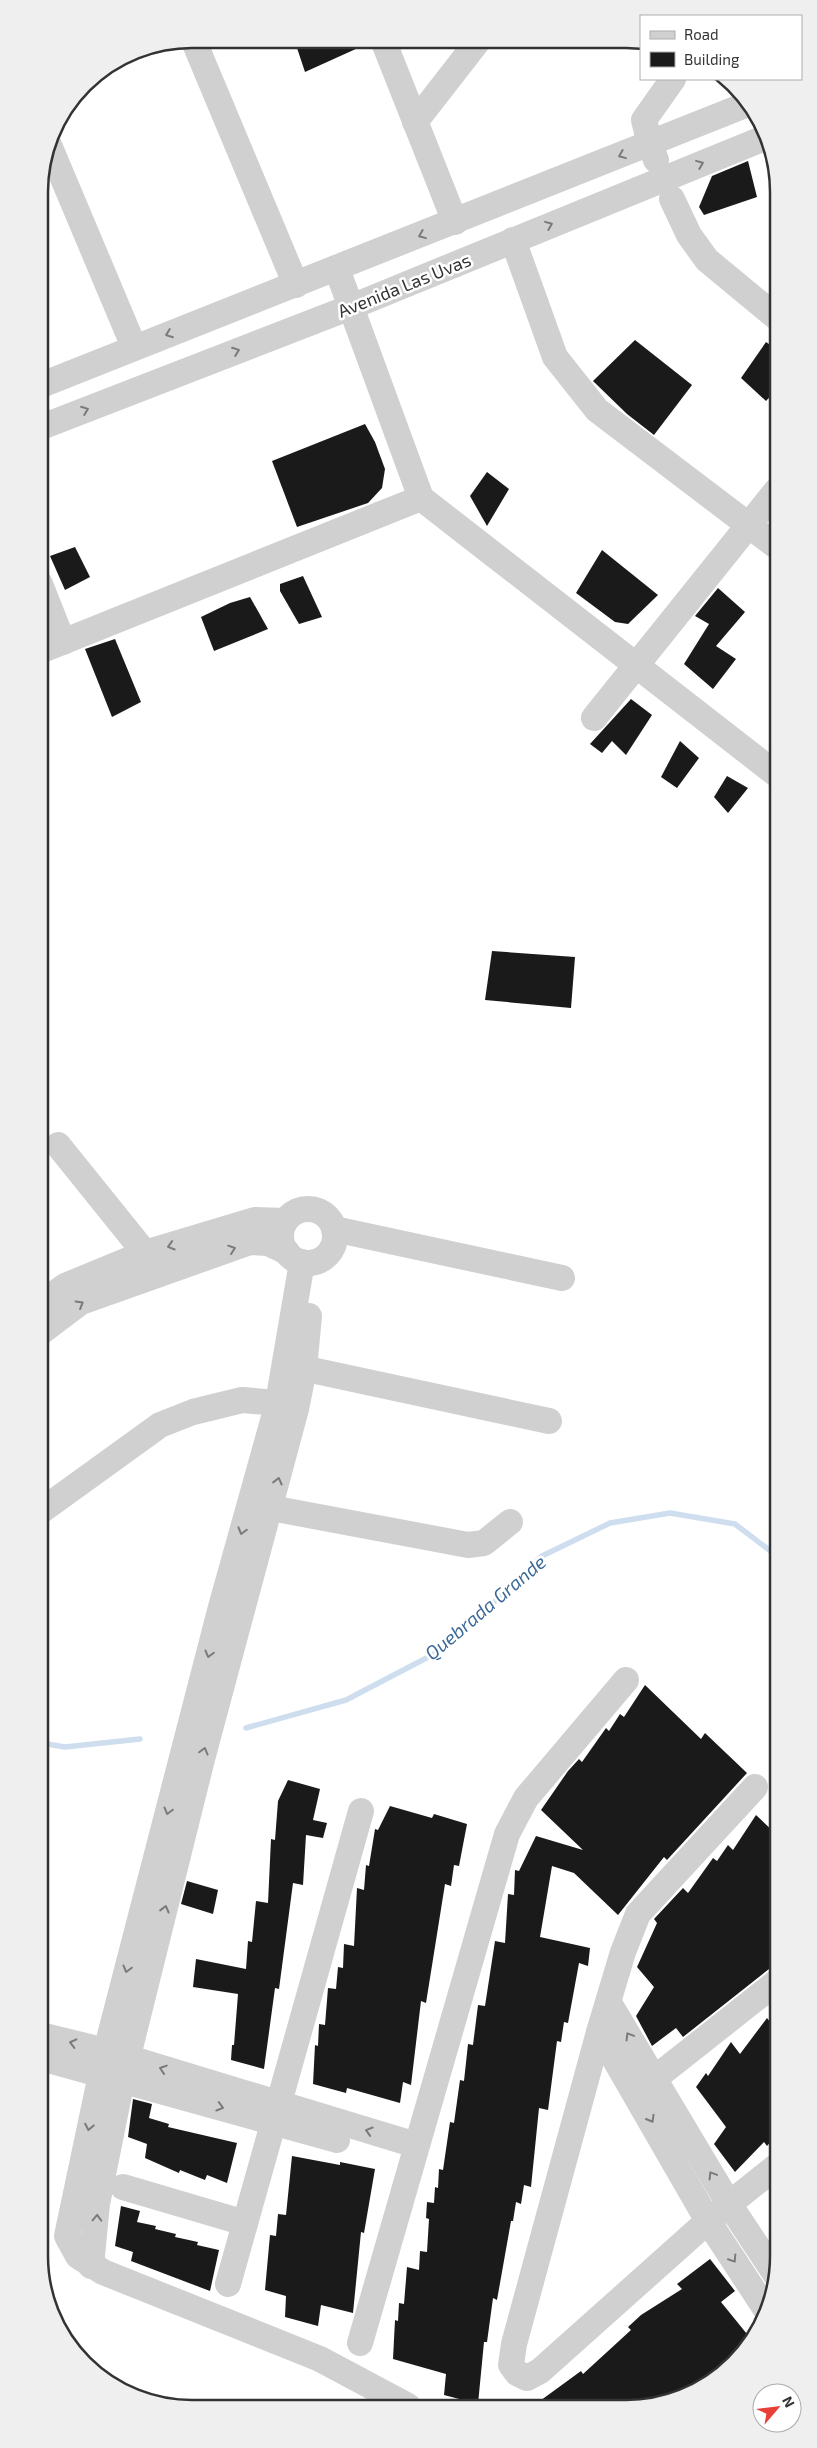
<svg xmlns="http://www.w3.org/2000/svg" width="817" height="2448" font-family="'Exo 2',sans-serif">
<style>
.lines{fill:none;stroke-linecap:round;stroke-linejoin:round}
.stream{stroke:#cedeee;stroke-width:5.5}
.building{fill:#1a1a1a}
.minor{stroke:#d0d0d0;stroke-width:26}
.oneway{stroke:#7a7a7a}
.labels{text-anchor:middle;dominant-baseline:central;stroke-width:5;stroke-linejoin:round;paint-order:stroke}
.street-label{font-size:18px;fill:#333;stroke:#fff}
.water-label{font-size:19px;font-style:italic;fill:#3e6a98;stroke:#fff}
.rim{fill:none;stroke:#333;stroke-width:2.5}
</style>
<rect width="100%" height="100%" fill="#fff"/>
<g class="lines">
<g class="stream">
<path d="M 246,1728 L 346,1700 L 434,1654 L 489,1607 L 542,1556 L 610,1523 L 670,1513 L 735,1524 L 777,1556"/>
<path d="M 41,1743 L 65,1747 L 140,1739"/>
</g>
</g>
<g class="building">
<path d="M 294,39 L 368,40 L 369,43 L 305,72 Z"/>
<path d="M 748,161 L 757,197 L 704,215 L 699,207 L 712,176 Z"/>
<path d="M 635,340 L 692,385 L 654,435 L 627,414 L 593,381 Z"/>
<path d="M 766,342 L 776,349 L 776,390 L 766,401 L 741,378 Z"/>
<path d="M 365,424 L 375,442 L 385,469 L 382,488 L 368,503 L 297,527 L 272,461 Z"/>
<path d="M 487,472 L 509,489 L 487,526 L 470,496 Z"/>
<path d="M 75,547 L 90,577 L 65,590 L 50,556 Z"/>
<path d="M 602,550 L 658,595 L 628,624 L 615,622 L 576,593 Z"/>
<path d="M 303,576 L 322,617 L 299,624 L 280,591 L 280,584 Z"/>
<path d="M 718,588 L 745,612 L 716,646 L 736,659 L 713,689 L 684,664 L 709,624 L 695,616 Z"/>
<path d="M 250,597 L 268,629 L 214,651 L 201,617 L 230,603 Z"/>
<path d="M 115,639 L 141,702 L 112,717 L 85,649 Z"/>
<path d="M 631,699 L 652,715 L 626,755 L 612,741 L 602,753 L 590,744 Z"/>
<path d="M 680,741 L 699,758 L 677,788 L 661,777 Z"/>
<path d="M 727,776 L 748,788 L 728,813 L 714,797 Z"/>
<path d="M 492,951 L 575,957 L 571,1008 L 485,1000 Z"/>
<path d="M 645,1685 L 701,1739 L 705,1733 L 747,1773 L 667,1860 L 664,1857 L 618,1915 L 574,1873 L 552,1866 L 540,1937 L 590,1948 L 588,1966 L 579,1963 L 568,2023 L 564,2022 L 561,2042 L 557,2041 L 548,2110 L 539,2108 L 531,2187 L 524,2185 L 521,2204 L 516,2202 L 513,2221 L 511,2221 L 497,2300 L 493,2298 L 487,2342 L 484,2342 L 478,2404 L 444,2395 L 446,2374 L 393,2359 L 395,2320 L 398,2321 L 399,2303 L 404,2304 L 407,2267 L 419,2270 L 420,2251 L 427,2252 L 429,2219 L 426,2218 L 427,2202 L 434,2203 L 435,2187 L 438,2188 L 439,2169 L 443,2170 L 450,2122 L 454,2123 L 460,2080 L 464,2081 L 468,2044 L 473,2045 L 478,2005 L 485,2006 L 495,1941 L 505,1943 L 508,1894 L 514,1895 L 515,1870 L 519,1871 L 536,1836 L 583,1850 L 541,1810 L 568,1771 L 579,1759 L 582,1762 L 606,1728 L 609,1731 L 620,1714 L 624,1717 Z"/>
<path d="M 288,1780 L 320,1789 L 313,1820 L 327,1823 L 323,1838 L 306,1835 L 303,1885 L 293,1883 L 279,1989 L 275,1988 L 264,2069 L 231,2060 L 232,2045 L 234,2045 L 238,1994 L 193,1987 L 196,1959 L 246,1969 L 248,1941 L 252,1942 L 256,1901 L 268,1903 L 271,1839 L 275,1840 L 278,1801 Z"/>
<path d="M 390,1806 L 432,1818 L 434,1814 L 467,1824 L 459,1866 L 454,1865 L 451,1886 L 445,1884 L 426,2003 L 421,2001 L 411,2085 L 403,2082 L 400,2103 L 347,2088 L 346,2093 L 313,2084 L 315,2045 L 318,2046 L 319,2024 L 325,2025 L 328,1988 L 336,1989 L 338,1967 L 343,1968 L 344,1944 L 354,1946 L 357,1888 L 364,1890 L 366,1865 L 369,1866 L 375,1829 L 378,1830 Z"/>
<path d="M 756,1815 L 777,1835 L 778,1966 L 769,1969 L 683,2037 L 676,2028 L 652,2046 L 636,2016 L 654,1987 L 637,1967 L 657,1923 L 654,1919 L 683,1888 L 688,1893 L 713,1858 L 717,1861 L 728,1845 L 733,1850 Z"/>
<path d="M 187,1881 L 218,1890 L 213,1914 L 181,1904 Z"/>
<path d="M 767,2018 L 778,2032 L 778,2133 L 767,2146 L 764,2142 L 735,2172 L 714,2144 L 726,2127 L 696,2087 L 706,2073 L 708,2076 L 731,2042 L 740,2054 Z"/>
<path d="M 133,2099 L 152,2104 L 149,2118 L 169,2124 L 168,2127 L 237,2143 L 227,2183 L 207,2175 L 205,2180 L 180,2170 L 179,2173 L 145,2158 L 147,2144 L 128,2137 Z"/>
<path d="M 292,2156 L 340,2165 L 340,2162 L 375,2169 L 364,2233 L 361,2232 L 353,2313 L 321,2305 L 318,2326 L 285,2317 L 286,2296 L 265,2290 L 270,2235 L 276,2236 L 278,2214 L 286,2215 Z"/>
<path d="M 121,2206 L 140,2211 L 137,2222 L 156,2226 L 155,2229 L 176,2234 L 175,2237 L 198,2242 L 197,2245 L 219,2250 L 210,2291 L 131,2261 L 133,2252 L 115,2246 Z"/>
<path d="M 710,2259 L 735,2291 L 721,2302 L 751,2339 L 740,2357 L 701,2389 L 655,2406 L 533,2406 L 581,2371 L 583,2374 L 631,2330 L 628,2327 L 641,2315 L 682,2289 L 677,2284 Z"/>
</g>
<g class="lines">
<g class="minor">
<path d="M 193,39 L 296,285"/>
<path d="M 383,40 L 455,222"/>
<path d="M 415,122 L 478,41"/>
<path d="M 49,145 L 134,347"/>
<path d="M 656,160 L 650,144 L 644,120 L 673,79"/>
<path d="M 672,199 L 689,235 L 707,260 L 776,317"/>
<path d="M 513,240 L 555,357 L 597,410 L 776,546"/>
<path d="M 337,269 L 421,498 L 776,774"/>
<path d="M 39,386 L 748,104"/>
<path d="M 39,428 L 351,307 L 767,137"/>
<path d="M 40,584 L 63,642"/>
<path d="M 40,651 L 421,498"/>
<path d="M 594,718 L 776,491"/>
<path d="M 58,1145 L 145,1253"/>
<circle cx="308" cy="1236" r="27"/>
<path d="M 334,1229 L 562,1278"/>
<path d="M 302,1262 L 278,1403 L 221,1607 L 106,2051 L 67,2236 L 78,2256 L 103,2272 L 320,2359 L 408,2406"/>
<path d="M 40,1304 L 65,1286 L 145,1253 L 255,1220 L 285,1221"/>
<path d="M 40,1333 L 81,1302 L 250,1242 L 268,1243 L 287,1252"/>
<path d="M 288,1365 L 549,1421"/>
<path d="M 255,1505 L 468,1545 L 484,1543 L 510,1522"/>
<path d="M 41,1511 L 160,1425 L 193,1412 L 242,1400 L 278,1403 L 295,1409"/>
<path d="M 755,1787 L 638,1914 L 623,1952 L 599,2032 L 514,2344 L 511,2365 L 517,2373 L 527,2378 L 540,2371 L 708,2221 L 778,2165"/>
<path d="M 609,2003 L 729,2204 L 776,2275"/>
<path d="M 599,2032 L 708,2221 L 767,2311"/>
<path d="M 41,2035 L 106,2051 L 416,2145"/>
<path d="M 41,2058 L 337,2140"/>
<path d="M 640,2090 L 778,1981"/>
<path d="M 123,2187 L 245,2223"/>
<path d="M 91,2266 L 97,2204 L 122,2080 L 202,1759 L 296,1409 L 304,1369 L 309,1316"/>
<path d="M 228,2284 L 361,1811"/>
<path d="M 360,2343 L 507,1834 L 526,1798 L 626,1680"/>
</g>
</g>
<defs><path id="oneway-chevron" d="M-2-3.5L2.5 0L-2 3.5" fill="none" stroke-width="1.6" stroke-linecap="round" stroke-linejoin="round" transform="scale(1.25)"/></defs>
<g class="oneway">
<use href="#oneway-chevron" transform="translate(622 155) rotate(158)"/>
<use href="#oneway-chevron" transform="translate(700 164) rotate(-22)"/>
<use href="#oneway-chevron" transform="translate(549 225) rotate(-22)"/>
<use href="#oneway-chevron" transform="translate(422 235) rotate(158)"/>
<use href="#oneway-chevron" transform="translate(169 334) rotate(159)"/>
<use href="#oneway-chevron" transform="translate(236 351) rotate(-21)"/>
<use href="#oneway-chevron" transform="translate(85 410) rotate(-21)"/>
<use href="#oneway-chevron" transform="translate(171 1246) rotate(163)"/>
<use href="#oneway-chevron" transform="translate(232 1249) rotate(-19)"/>
<use href="#oneway-chevron" transform="translate(80 1304) rotate(-31)"/>
<use href="#oneway-chevron" transform="translate(278 1481) rotate(-76)"/>
<use href="#oneway-chevron" transform="translate(242 1531) rotate(106)"/>
<use href="#oneway-chevron" transform="translate(209 1654) rotate(105)"/>
<use href="#oneway-chevron" transform="translate(204 1751) rotate(-75)"/>
<use href="#oneway-chevron" transform="translate(168 1811) rotate(105)"/>
<use href="#oneway-chevron" transform="translate(165 1909) rotate(-76)"/>
<use href="#oneway-chevron" transform="translate(127 1969) rotate(105)"/>
<use href="#oneway-chevron" transform="translate(629 2036) rotate(-121)"/>
<use href="#oneway-chevron" transform="translate(73 2043) rotate(-166)"/>
<use href="#oneway-chevron" transform="translate(163 2069) rotate(-162)"/>
<use href="#oneway-chevron" transform="translate(220 2107) rotate(16)"/>
<use href="#oneway-chevron" transform="translate(651 2119) rotate(60)"/>
<use href="#oneway-chevron" transform="translate(89 2127) rotate(101)"/>
<use href="#oneway-chevron" transform="translate(369 2131) rotate(-163)"/>
<use href="#oneway-chevron" transform="translate(712 2175) rotate(-121)"/>
<use href="#oneway-chevron" transform="translate(97 2218) rotate(-88)"/>
<use href="#oneway-chevron" transform="translate(733 2259) rotate(57)"/>
</g>
<g class="labels">
<g class="street-label">
<text transform="translate(404 285) rotate(-22)">Avenida Las Uvas</text>
</g>
<g class="water-label">
<text transform="translate(485 1607) rotate(-40)">Quebrada Grande</text>
</g>
</g>
<path d="M0 0H817V2448H0ZM192 48H626A144 144 0 0 1 770 192V2256A144 144 0 0 1 626 2400H192A144 144 0 0 1 48 2256V192A144 144 0 0 1 192 48Z" fill="#efefef" fill-rule="evenodd"/>
<path class="rim" d="M192 48H626A144 144 0 0 1 770 192V2256A144 144 0 0 1 626 2400H192A144 144 0 0 1 48 2256V192A144 144 0 0 1 192 48Z"/>
<rect x="640" y="15" width="162" height="65" fill="#ffffff" stroke="#adadad"/>
<rect x="650" y="31" width="25" height="8" fill="#d0d0d0" stroke="#adadad"/>
<text x="684" y="40" font-size="15" fill="#333333">Road</text>
<rect x="650" y="52" width="25" height="15" fill="#1a1a1a" stroke="#adadad"/>
<text x="684" y="65" font-size="15" fill="#333333">Building</text>
<g transform="translate(777 2408) rotate(62)"><circle r="24" fill="#ffffff" stroke="#adadad"/>
<path d="M0-4L9 19L0 12L-9 19Z" fill="#e83f36"/>
<text y="-8" font-size="14" font-weight="bold" text-anchor="middle" fill="#333333">N</text>
</g>
</svg>
